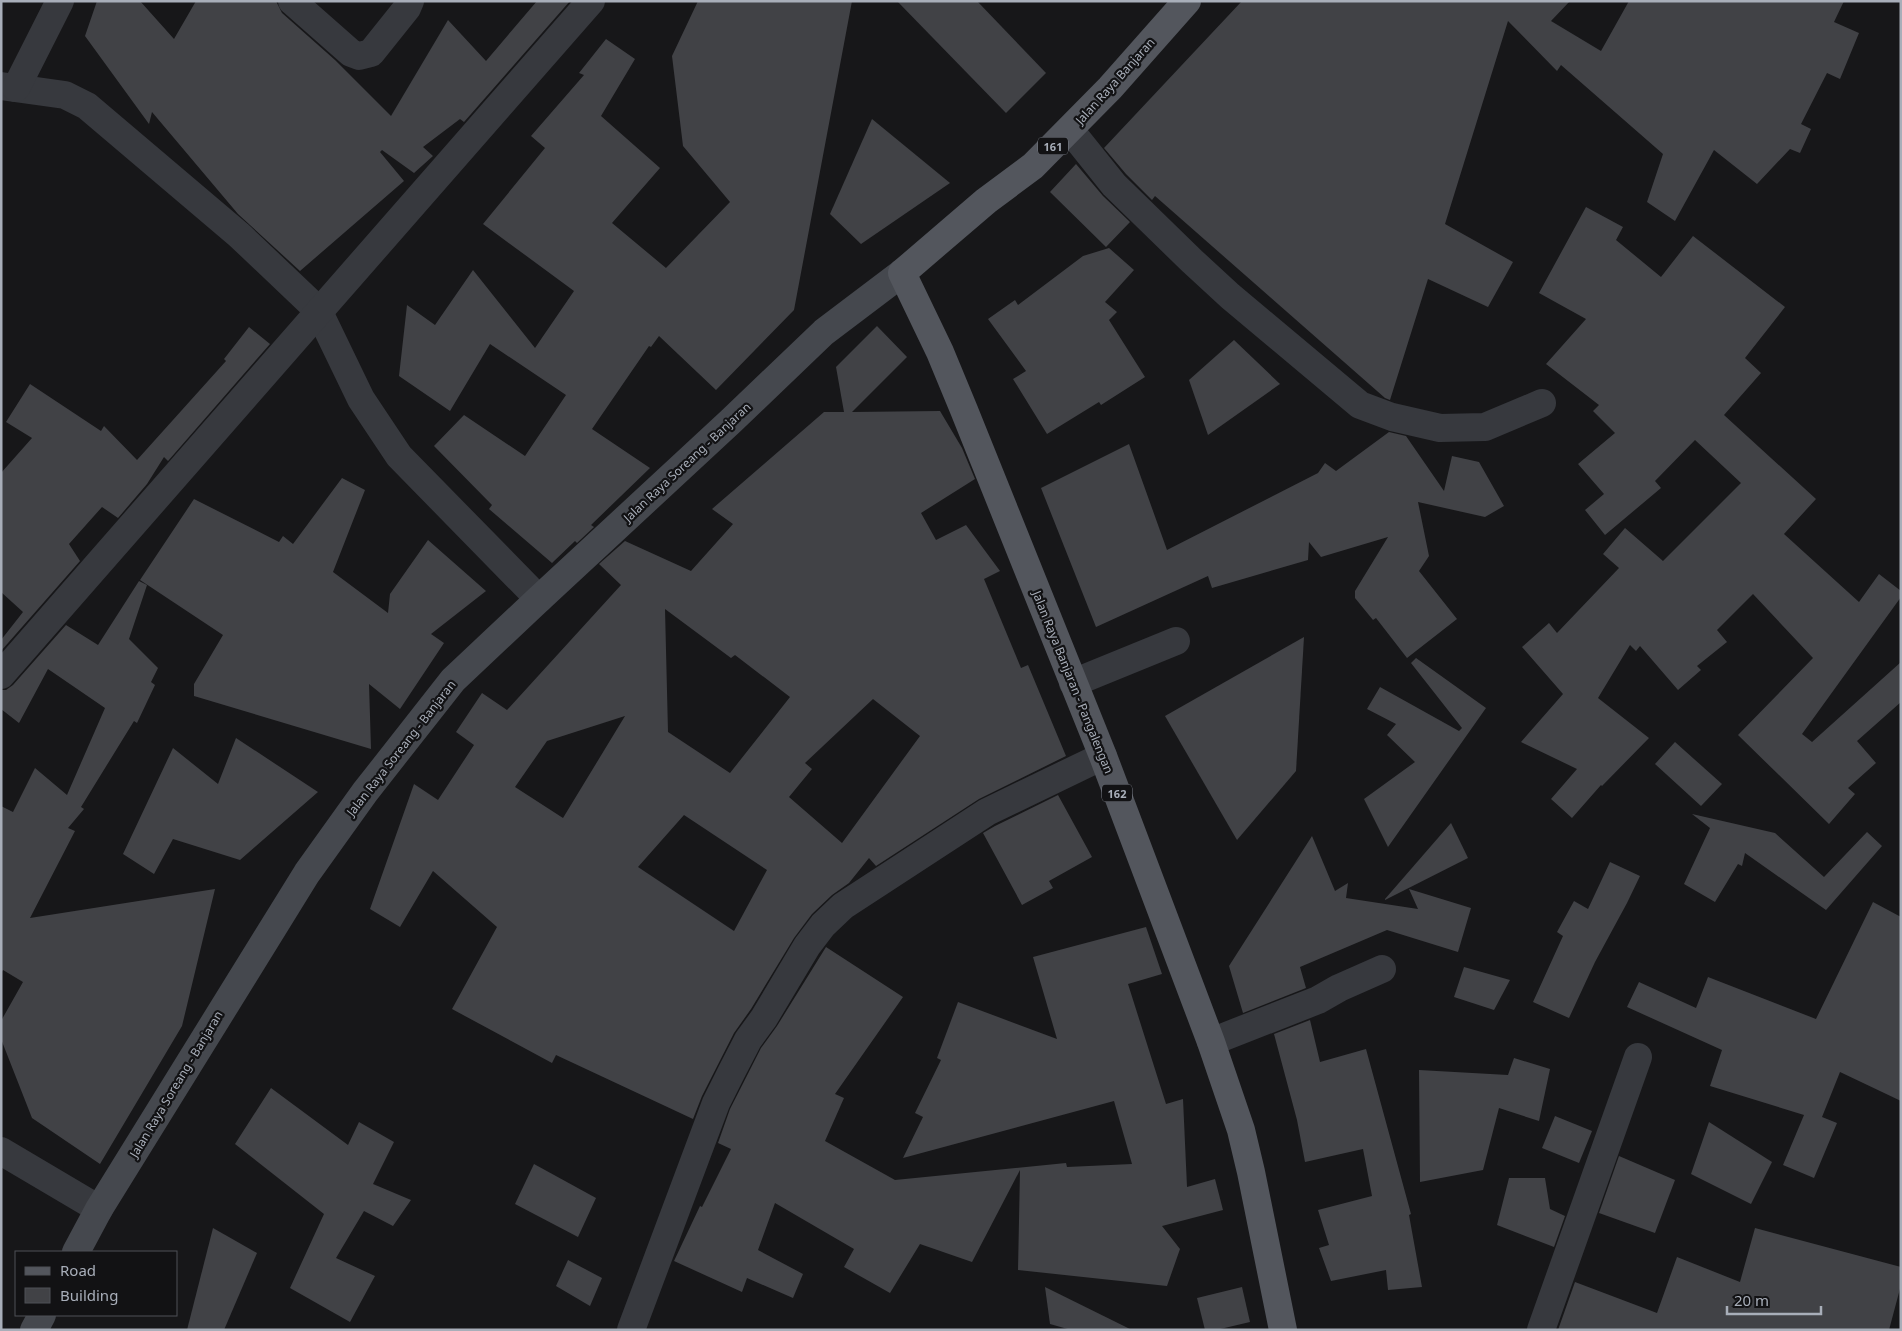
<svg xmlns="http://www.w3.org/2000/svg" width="1902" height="1331" font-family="'Noto Sans',sans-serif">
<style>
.building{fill:#414246;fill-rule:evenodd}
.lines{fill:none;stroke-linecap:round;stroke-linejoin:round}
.minor{stroke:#37393e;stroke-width:28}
.tertiary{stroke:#37393e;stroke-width:28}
.secondary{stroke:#45484e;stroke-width:28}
.primary{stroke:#53565d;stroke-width:28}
.labels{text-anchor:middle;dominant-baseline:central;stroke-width:4.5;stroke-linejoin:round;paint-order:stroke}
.shield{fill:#121214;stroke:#7b7f88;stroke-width:1}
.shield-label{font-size:11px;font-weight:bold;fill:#a8aeb9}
.street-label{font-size:12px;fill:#a8aeb9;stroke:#121214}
</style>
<rect width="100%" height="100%" fill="#171719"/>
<g class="building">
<path d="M 97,1 L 140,1 L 174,39 L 196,1 L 276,1 L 282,13 L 335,60 L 391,116 L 448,20 L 486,61 L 537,1 L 570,1 L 464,122 L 460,119 L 423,147 L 433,156 L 414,173 L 382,150 L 380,152 L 404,181 L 300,271 L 238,214 L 152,112 L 149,124 L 85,36 Z"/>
<path d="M 698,1 L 852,1 L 794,310 L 716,390 L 659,336 L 651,347 L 649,346 L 592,429 L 650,468 L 591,525 L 594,527 L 577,543 L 575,541 L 552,563 L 489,509 L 492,505 L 434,446 L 464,415 L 525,456 L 566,395 L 490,344 L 450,411 L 399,376 L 407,305 L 435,325 L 473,270 L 535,348 L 574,291 L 483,224 L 545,148 L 531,136 L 584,75 L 579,73 L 606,39 L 635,59 L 601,116 L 660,168 L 612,223 L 666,268 L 730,202 L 683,146 L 672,56 Z"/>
<path d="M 897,1 L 977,1 L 1046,73 L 1006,113 Z"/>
<path d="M 1242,1 L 1570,1 L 1551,21 L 1601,51 L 1629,1 L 1844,1 L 1834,22 L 1859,33 L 1840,79 L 1827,73 L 1801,124 L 1811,129 L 1800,153 L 1790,149 L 1757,184 L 1714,150 L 1675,221 L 1647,202 L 1663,154 L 1561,65 L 1557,71 L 1508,21 L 1445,224 L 1513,262 L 1488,307 L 1428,279 L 1390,400 L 1385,398 L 1155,196 L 1152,200 L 1126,174 L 1104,148 Z"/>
<path d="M 872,119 L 950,183 L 861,244 L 830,214 Z"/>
<path d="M 1076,164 L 1103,196 L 1130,222 L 1106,247 L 1050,192 Z"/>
<path d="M 1586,207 L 1623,227 L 1616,240 L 1661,277 L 1693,236 L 1785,307 L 1745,358 L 1761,373 L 1724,415 L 1816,499 L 1784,534 L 1859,602 L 1879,574 L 1901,591 L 1901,597 L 1802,734 L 1812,742 L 1901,662 L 1901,702 L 1857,741 L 1876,763 L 1848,788 L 1855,794 L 1829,824 L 1738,735 L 1813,658 L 1753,594 L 1717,630 L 1727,642 L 1697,666 L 1701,670 L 1678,690 L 1640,646 L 1636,651 L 1630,645 L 1598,698 L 1649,738 L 1602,786 L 1601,785 L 1572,818 L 1551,799 L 1577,769 L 1521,742 L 1563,694 L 1522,647 L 1549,623 L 1557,633 L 1619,568 L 1603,554 L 1625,528 L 1663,561 L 1741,483 L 1695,440 L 1655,481 L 1661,488 L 1605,535 L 1585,510 L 1604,494 L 1578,464 L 1615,433 L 1593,411 L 1599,405 L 1546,364 L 1586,319 L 1539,293 Z"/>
<path d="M 1109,248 L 1134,270 L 1105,302 L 1117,312 L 1109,320 L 1145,377 L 1101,405 L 1099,402 L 1047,434 L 1013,379 L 1026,371 L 988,319 L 1015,300 L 1018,305 L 1083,256 Z"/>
<path d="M 877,326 L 907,357 L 852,412 L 940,411 L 962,448 L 975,479 L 921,513 L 936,540 L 966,525 L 1000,571 L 984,579 L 1021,668 L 1028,665 L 1066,756 L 979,799 L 876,866 L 869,858 L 849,883 L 832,895 L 812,914 L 794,938 L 751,1009 L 734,1033 L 702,1096 L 693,1119 L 556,1055 L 552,1063 L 452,1009 L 497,927 L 433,871 L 400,927 L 370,909 L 414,784 L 438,800 L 474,745 L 456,732 L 482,693 L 507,710 L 621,585 L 599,564 L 625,541 L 691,571 L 733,524 L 712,509 L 824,412 L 844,412 L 836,367 ZM 665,609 L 731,658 L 735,655 L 790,697 L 730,773 L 668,732 ZM 873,699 L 920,736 L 842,843 L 789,797 L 812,769 L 805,763 ZM 625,716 L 563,818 L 515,787 L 547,741 ZM 684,815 L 767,870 L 734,931 L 638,867 Z"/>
<path d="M 249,327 L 270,344 L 168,461 L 164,457 L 147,484 L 118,518 L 102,507 L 69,544 L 80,561 L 1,651 L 1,640 L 23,612 L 1,592 L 1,473 L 32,438 L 6,422 L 30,384 L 101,431 L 104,426 L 137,460 L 226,361 L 224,359 Z"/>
<path d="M 1234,340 L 1280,384 L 1208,435 L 1189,380 Z"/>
<path d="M 1389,432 L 1406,436 L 1444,491 L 1452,456 L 1479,462 L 1504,506 L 1485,517 L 1418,502 L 1429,556 L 1419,571 L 1457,619 L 1407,658 L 1376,618 L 1373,620 L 1355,598 L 1355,591 L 1388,537 L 1321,557 L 1309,542 L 1308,560 L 1212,588 L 1208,576 L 1096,627 L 1041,488 L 1129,444 L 1167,550 L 1318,473 L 1325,463 L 1336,471 Z"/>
<path d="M 342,478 L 365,490 L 333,572 L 388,613 L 390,594 L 428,540 L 486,591 L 431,634 L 444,643 L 400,709 L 369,684 L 371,749 L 194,696 L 194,684 L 223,635 L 140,580 L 194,499 L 279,542 L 283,536 L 293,544 Z"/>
<path d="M 139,581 L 147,585 L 129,639 L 158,668 L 151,682 L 155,685 L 137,723 L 134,721 L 81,807 L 84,809 L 68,828 L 75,831 L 30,918 L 215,889 L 182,1026 L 100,1164 L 32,1118 L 1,1039 L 1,1021 L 23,982 L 3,970 L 1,973 L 1,806 L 13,812 L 35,768 L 67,795 L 105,708 L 48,669 L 19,723 L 1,709 L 1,690 L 6,690 L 13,685 L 66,625 L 98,645 Z"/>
<path d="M 1304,637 L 1296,771 L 1237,840 L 1165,716 Z"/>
<path d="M 1416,658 L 1486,708 L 1388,847 L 1364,799 L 1415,762 L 1387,735 L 1396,724 L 1367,709 L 1380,687 L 1459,731 L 1462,728 L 1411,663 Z"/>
<path d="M 236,738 L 318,792 L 240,860 L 173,839 L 154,874 L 123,854 L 173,748 L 218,784 Z"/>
<path d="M 1675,742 L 1722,784 L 1701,806 L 1655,764 Z"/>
<path d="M 1058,795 L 1092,857 L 1049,881 L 1053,888 L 1022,905 L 983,833 L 995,826 Z"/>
<path d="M 1692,814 L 1775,833 L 1824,877 L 1867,832 L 1882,846 L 1826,910 L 1745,853 L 1742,866 L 1738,864 L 1715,902 L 1684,884 L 1710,828 Z"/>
<path d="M 1451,823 L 1468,858 L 1385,900 L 1385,899 Z"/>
<path d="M 1312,836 L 1335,891 L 1348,883 L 1346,898 L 1418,909 L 1409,889 L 1471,908 L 1458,952 L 1387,930 L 1300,967 L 1306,988 L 1243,1013 L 1229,966 Z"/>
<path d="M 1610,862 L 1640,876 L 1627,903 L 1595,962 L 1569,1018 L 1533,1002 L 1563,936 L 1557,932 L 1574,901 L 1588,909 Z"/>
<path d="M 1873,902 L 1901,917 L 1901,1101 L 1840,1072 L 1822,1117 L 1837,1123 L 1814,1178 L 1783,1165 L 1804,1115 L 1710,1086 L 1722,1050 L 1627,1007 L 1639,982 L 1696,1008 L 1708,977 L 1816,1019 Z"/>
<path d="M 1146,927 L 1162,974 L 1128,984 L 1166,1104 L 1183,1099 L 1187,1187 L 1215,1179 L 1223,1210 L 1162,1226 L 1180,1249 L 1167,1286 L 1018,1270 L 1020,1170 L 972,1262 L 920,1244 L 890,1293 L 844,1267 L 854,1249 L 775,1203 L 758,1250 L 803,1274 L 793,1298 L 747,1278 L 742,1292 L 674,1261 L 700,1206 L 702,1207 L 731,1149 L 718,1143 L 730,1109 L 761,1048 L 777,1026 L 826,947 L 903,997 L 835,1094 L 844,1098 L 825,1141 L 895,1180 L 1066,1163 L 1067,1167 L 1132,1164 L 1114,1101 L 903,1158 L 923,1117 L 915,1113 L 941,1060 L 937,1058 L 958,1002 L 1057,1039 L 1033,957 Z"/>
<path d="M 1464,967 L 1510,980 L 1494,1010 L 1454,997 Z"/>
<path d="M 1310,1020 L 1320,1062 L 1366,1049 L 1411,1214 L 1409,1215 L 1422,1287 L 1388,1290 L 1386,1270 L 1331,1281 L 1319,1248 L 1329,1245 L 1318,1210 L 1372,1196 L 1363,1149 L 1305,1162 L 1297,1120 L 1274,1034 Z"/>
<path d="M 1514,1058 L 1550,1069 L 1539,1121 L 1499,1108 L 1483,1170 L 1420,1182 L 1419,1070 L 1508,1075 Z"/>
<path d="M 271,1088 L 348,1145 L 359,1122 L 394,1142 L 373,1184 L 411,1200 L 393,1226 L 364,1211 L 336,1258 L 375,1276 L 350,1322 L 290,1288 L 324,1214 L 235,1144 Z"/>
<path d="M 1555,1116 L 1592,1131 L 1579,1163 L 1542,1148 Z"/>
<path d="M 1709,1122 L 1772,1162 L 1751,1204 L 1691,1174 Z"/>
<path d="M 1619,1156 L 1675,1180 L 1655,1233 L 1599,1213 Z"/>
<path d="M 534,1164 L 596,1198 L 578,1237 L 515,1204 Z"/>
<path d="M 1509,1178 L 1545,1178 L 1550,1209 L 1565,1216 L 1554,1247 L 1497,1225 Z"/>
<path d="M 213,1228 L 257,1253 L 224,1330 L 187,1330 Z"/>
<path d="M 1755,1228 L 1901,1267 L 1901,1285 L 1889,1330 L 1558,1330 L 1575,1282 L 1657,1313 L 1677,1257 L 1740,1282 Z"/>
<path d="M 568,1260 L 602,1278 L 590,1306 L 556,1286 Z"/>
<path d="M 1045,1287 L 1132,1330 L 1071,1330 L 1050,1324 Z"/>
<path d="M 1242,1287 L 1250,1322 L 1216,1330 L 1205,1330 L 1197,1298 Z"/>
</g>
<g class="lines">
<g class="minor">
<path d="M 292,1 L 351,53 L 359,56 L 371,53 L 407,8 L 410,1"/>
<path d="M 1,86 L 65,95 L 87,106 L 239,235 L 318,310 L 361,399 L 399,456 L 539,599"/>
<path d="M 16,88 L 60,1"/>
<path d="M 1070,130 L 1114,185 L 1192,261 L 1230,296 L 1360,405 L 1392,417 L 1440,428 L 1485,427 L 1542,403"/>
<path d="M 1,675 L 591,1"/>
<path d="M 1073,683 L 1176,641"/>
<path d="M 1211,1042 L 1318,1000 L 1339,988 L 1382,969"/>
<path d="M 631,1330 L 716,1103 L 731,1073 L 748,1040 L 764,1018 L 807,946 L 823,925 L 843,906 L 987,812 L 1103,756"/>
<path d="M 1541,1330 L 1638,1057"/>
</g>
<path class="tertiary" d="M 1,1151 L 99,1209"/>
<g class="secondary">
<path d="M 76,1252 L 99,1209 L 307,873 L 365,792 L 453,680 L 539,599 L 731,421 L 824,332 L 902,273"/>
<path d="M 34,1330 L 42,1315"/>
</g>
<path class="primary" d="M 1187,1 L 1110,88 L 1033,166 L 986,201 L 902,273 L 940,352 L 964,410 L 1103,756 L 1211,1042 L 1241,1130 L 1251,1172 L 1283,1330"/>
</g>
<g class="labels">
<g class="shield">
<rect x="1038" y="137.5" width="30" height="17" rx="4"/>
<rect x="1102" y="784.5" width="30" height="17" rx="4"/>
</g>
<g class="shield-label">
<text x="1053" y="146">161</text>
<text x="1117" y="793">162</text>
</g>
<g class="street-label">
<text transform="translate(1115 81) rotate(-48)">Jalan Raya Banjaran</text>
<text transform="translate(687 462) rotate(-43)">Jalan Raya Soreang - Banjaran</text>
<text transform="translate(1073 682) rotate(68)">Jalan Raya Banjaran - Pangalengan</text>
<text transform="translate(401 748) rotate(-52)">Jalan Raya Soreang - Banjaran</text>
<text transform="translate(176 1084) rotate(-59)">Jalan Raya Soreang - Banjaran</text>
</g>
</g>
<rect width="1902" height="1331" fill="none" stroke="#a8aeb9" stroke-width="5"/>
<rect x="15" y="1251" width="162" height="65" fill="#121214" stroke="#4e5056"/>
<rect x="25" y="1267" width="25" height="8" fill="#53565d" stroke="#4e5056"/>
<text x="60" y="1276" font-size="15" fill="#a8aeb9">Road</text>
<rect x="25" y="1288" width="25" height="15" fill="#414246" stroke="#4e5056"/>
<text x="60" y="1301" font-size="15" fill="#a8aeb9">Building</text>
<path d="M1727 1306v8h94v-8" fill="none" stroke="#a8aeb9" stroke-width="2.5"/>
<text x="1734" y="1306" font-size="15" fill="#a8aeb9" stroke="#121214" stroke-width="4" paint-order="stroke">20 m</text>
</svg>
